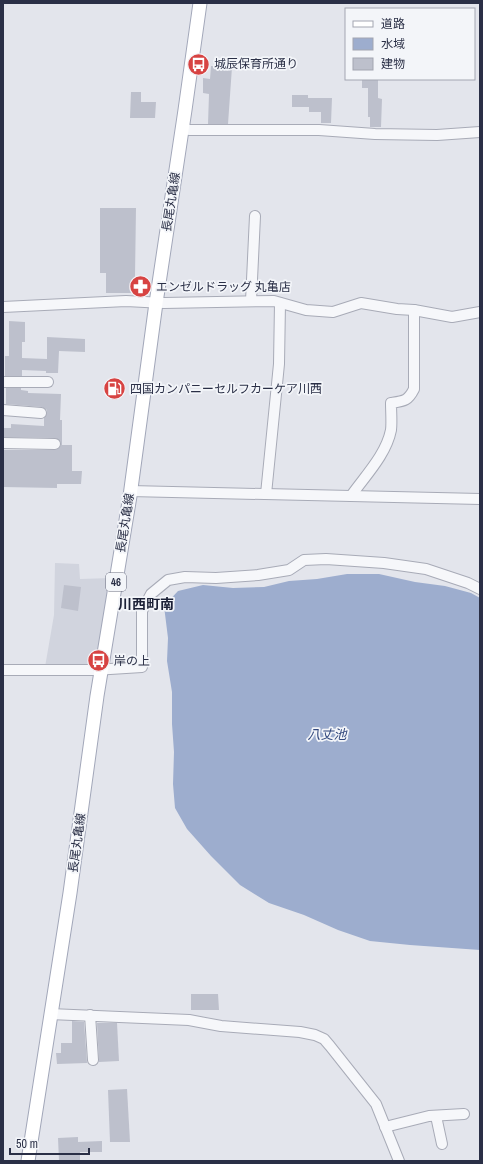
<svg xmlns="http://www.w3.org/2000/svg" width="483" height="1164" font-family="'Archivo Narrow','Noto Sans JP',sans-serif">
<style>
.built{fill:#d1d4de}
.water{fill:#9dadce}
.building{fill:#bdc0cc}
.lines{fill:none;stroke-linecap:round;stroke-linejoin:round}
.minor-casing{stroke:#a8abb7;stroke-width:12}
.major-casing{stroke:#a2a7b9;stroke-width:15}
.minor{stroke:#f6f7fa;stroke-width:10}
.major{stroke:#fff;stroke-width:13}
.labels{text-anchor:middle;dominant-baseline:central;stroke-width:3.5;stroke-linejoin:round;paint-order:stroke}
.shield{fill:#f3f5f9;stroke:#666a7c;stroke-width:1}
.shield-label{font-size:11px;font-weight:bold;fill:#2a2f46}
.poi-label{font-size:12px;fill:#2a2f46;stroke:#f3f5f9;text-anchor:start}
.street-label{font-size:12px;fill:#2a2f46;stroke:#f3f5f9}
.water-label{font-size:13px;font-style:italic;fill:#31477d;stroke:#f3f5f9}
.quarter-label{font-size:14px;font-weight:bold;fill:#1c2137;stroke:#f3f5f9}
</style>
<rect width="100%" height="100%" fill="#e3e5ec"/>
<path class="built" d="M 55,563 L 79,564 L 80,579 L 111,578 L 97,666 L 45,667 L 54,615 Z"/>
<path class="water" d="M 347,574 L 379,574 L 415,582 L 445,586 L 471,593 L 480,598 L 480,950 L 410,945 L 370,941 L 338,930 L 304,915 L 269,903 L 240,885 L 211,856 L 187,829 L 175,808 L 173,784 L 174,752 L 172,724 L 172,692 L 167,661 L 168,638 L 164,606 L 178,591 L 203,585 L 233,588 L 264,587 L 289,581 L 317,579 Z"/>
<g class="building">
<path d="M 211,66 L 232,67 L 228,124 L 208,124 L 209,94 L 203,93 L 203,78 L 210,79 Z"/>
<path d="M 362,79 L 378,79 L 378,98 L 382,99 L 381,127 L 370,127 L 370,117 L 368,117 L 368,88 L 362,88 Z"/>
<path d="M 131,92 L 141,92 L 141,102 L 156,102 L 155,118 L 130,118 Z"/>
<path d="M 292,95 L 308,95 L 308,98 L 332,98 L 331,123 L 321,123 L 321,112 L 309,112 L 309,107 L 292,107 Z"/>
<path d="M 100,208 L 136,208 L 135,277 L 145,277 L 145,293 L 106,293 L 106,273 L 100,273 Z"/>
<path d="M 9,321 L 25,322 L 25,342 L 22,342 L 22,358 L 47,359 L 47,337 L 85,339 L 85,352 L 59,351 L 58,373 L 46,373 L 46,371 L 22,370 L 22,376 L 5,376 L 5,356 L 9,356 Z"/>
<path d="M 6,388 L 21,388 L 21,390 L 28,391 L 28,393 L 61,394 L 60,420 L 62,420 L 62,445 L 72,445 L 72,471 L 82,471 L 81,484 L 57,484 L 57,488 L 3,487 L 3,450 L 55,450 L 58,449 L 61,445 L 60,441 L 55,438 L 3,437 L 3,428 L 11,428 L 11,424 L 44,426 L 44,418 L 47,413 L 47,410 L 42,407 L 6,404 Z"/>
<path d="M 64,585 L 81,587 L 78,611 L 61,608 Z"/>
<path d="M 191,994 L 218,994 L 219,1010 L 191,1010 Z"/>
<path d="M 72,1021 L 84,1022 L 87,1063 L 57,1064 L 56,1053 L 61,1053 L 61,1043 L 72,1043 Z"/>
<path d="M 97,1023 L 117,1023 L 119,1061 L 99,1062 Z"/>
<path d="M 127,1089 L 130,1142 L 110,1142 L 108,1090 Z"/>
<path d="M 78,1137 L 78,1142 L 102,1141 L 102,1152 L 80,1152 L 80,1161 L 59,1161 L 58,1138 Z"/>
</g>
<g class="lines">
<defs>
<g id="minor">
<path d="M 182,129 L 190,130 L 319,130 L 375,134 L 437,135 L 480,132"/>
<path d="M 251,301 L 255,216"/>
<path d="M 3,307 L 126,301 L 164,303 L 274,301 L 306,310 L 333,312 L 361,303 L 397,309 L 414,310 L 452,317 L 480,312"/>
<path d="M 3,382 L 48,382"/>
<path d="M 3,410 L 41,413"/>
<path d="M 3,443 L 55,444"/>
<path d="M 130,491 L 480,499"/>
<path d="M 266,494 L 279,364 L 280,303"/>
<path d="M 351,496 C 365,476 386,455 391,430 C 392,422 391,412 391,403 C 404,401 408,401 414,389 L 414,310"/>
<path d="M 3,670 L 94,670 L 142,667 L 142,611 L 151,594 L 168,580 L 185,577 L 216,578 L 258,575 L 289,570 L 304,560 L 326,559 L 384,563 L 426,569 L 468,583 L 480,589"/>
<path d="M 50,1014 L 189,1020 L 221,1026 L 300,1032 L 315,1035 L 324,1039 L 330,1046 L 376,1104 L 399,1161"/>
<path d="M 90,1015 L 93,1060"/>
<path d="M 436,1116 L 442,1144"/>
<path d="M 385,1127 L 429,1116 L 464,1114"/>
</g>
<path id="major" d="M 28,1161 L 70,893 L 97,696 L 130,496 L 156,303 L 185,110 L 200,3"/>
</defs>
<use href="#minor" class="minor-casing"/>
<use href="#major" class="major-casing"/>
<use href="#minor" class="minor"/>
<use href="#major" class="major"/>
</g>
<defs>
<symbol id="bus-disc" viewBox="-11 -11 22 22"><circle r="9.5" fill="#d74342" stroke="#f3f5f9"/><path d="M-5-6H5V4H4V6H2V4H-2V6H-4V4H-5ZM-3.5-4V0h7V-4ZM-3.5 1.2v1.5H-2V1.2ZM2 1.2v1.5H3.5V1.2Z" fill="#fff"/></symbol>
<symbol id="pharmacy-disc" viewBox="-11 -11 22 22"><circle r="9.5" fill="#d74342" stroke="#f3f5f9"/><path d="M-2-6h4v4h4v4h-4v4h-4v-4h-4v-4h4Z" fill="#fff"/></symbol>
<symbol id="fuel-disc" viewBox="-11 -11 22 22"><circle r="9.5" fill="#d74342" stroke="#f3f5f9"/><path d="M-5.5-6h7V0h2V4h1.3V-2.5L3-4.5l.8-.8L6-3V5H2.5V1h-1V6h-7ZM-4.2-4.7v3.2H.2V-4.7Z" fill="#fff"/></symbol>
</defs>
<g fill-rule="evenodd">
<use href="#bus-disc" x="186" y="52" width="25" height="25"/>
<use href="#pharmacy-disc" x="128" y="274" width="25" height="25"/>
<use href="#fuel-disc" x="102" y="376" width="25" height="25"/>
<use href="#bus-disc" x="86" y="648" width="25" height="25"/>
</g>
<g class="labels">
<rect class="shield" x="106" y="573" width="20" height="18" rx="3"/>
<g class="shield-label">
<text x="116" y="582">46</text>
</g>
<g class="poi-label">
<text x="214" y="64">城辰保育所通り</text>
<text x="156" y="287">エンゼルドラッグ 丸亀店</text>
<text x="130" y="389">四国カンパニーセルフカーケア川西</text>
<text x="114" y="661">岸の上</text>
</g>
<g class="street-label">
<text transform="translate(171 202) rotate(-81)">長尾丸亀線</text>
<text transform="translate(125 523) rotate(-81)">長尾丸亀線</text>
<text transform="translate(77 843) rotate(-82)">長尾丸亀線</text>
</g>
<g class="water-label">
<text x="327" y="734">八丈池</text>
</g>
<g class="quarter-label">
<text x="146" y="604">川西町南</text>
</g>
</g>
<rect width="483" height="1164" fill="none" stroke="#2a2f46" stroke-width="8"/>
<rect x="345" y="8" width="130" height="72" fill="#f3f5f9" stroke="#a3a6b1"/>
<rect x="353" y="21" width="20" height="6" fill="#ffffff" stroke="#a3a6b1"/>
<text x="381" y="28" font-size="12" fill="#2a2f46">道路</text>
<rect x="353" y="38" width="20" height="12" fill="#9dadce" stroke="#a3a6b1"/>
<text x="381" y="48" font-size="12" fill="#2a2f46">水域</text>
<rect x="353" y="58" width="20" height="12" fill="#bdc0cc" stroke="#a3a6b1"/>
<text x="381" y="68" font-size="12" fill="#2a2f46">建物</text>
<path d="M10 1148v6h79v-6" fill="none" stroke="#2a2f46" stroke-width="2"/>
<text x="16" y="1148" font-size="12" fill="#2a2f46" stroke="#f3f5f9" stroke-width="3" paint-order="stroke">50 m</text>
</svg>
